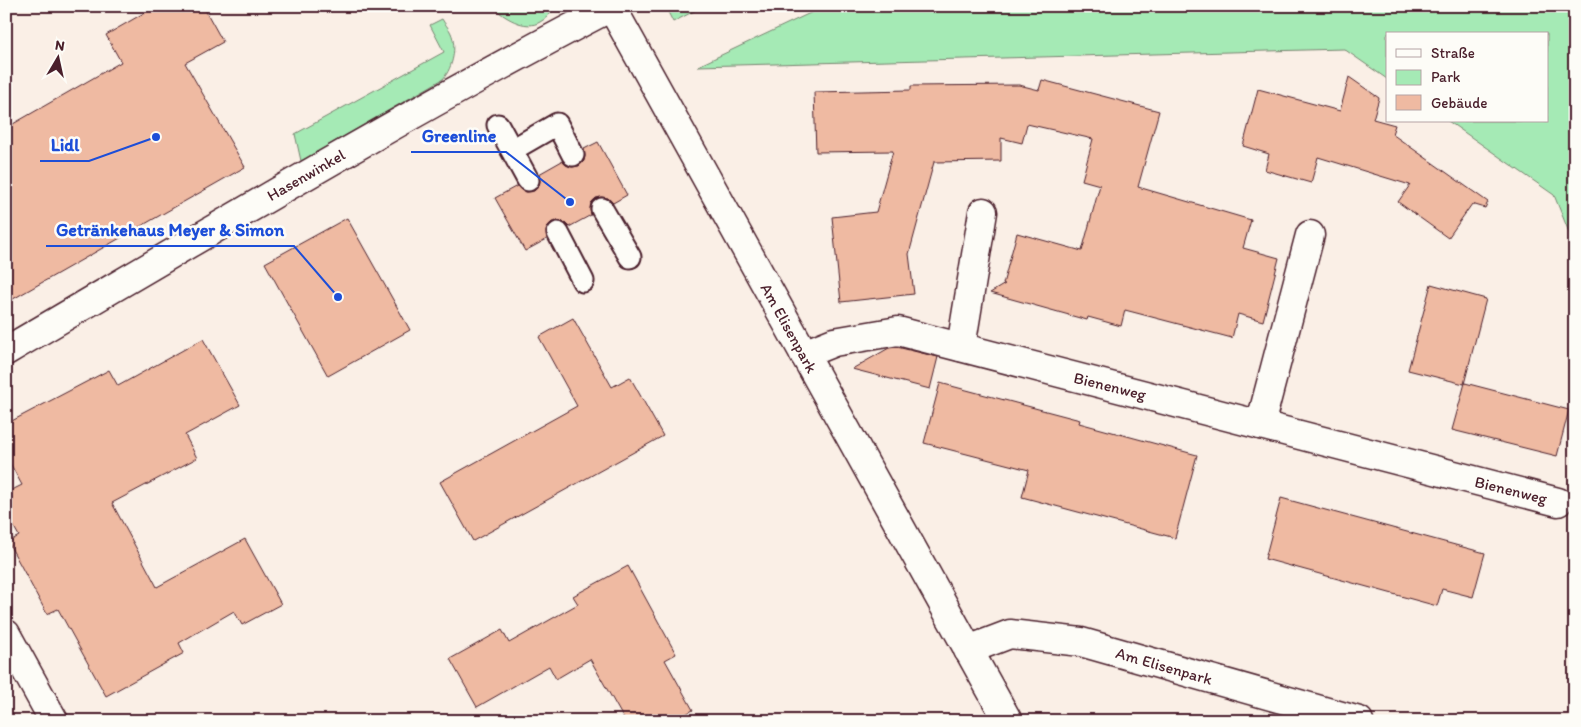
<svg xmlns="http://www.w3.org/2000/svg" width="1581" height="727" font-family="Itim,sans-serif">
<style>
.green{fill:#a5eab5;stroke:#788470}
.building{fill:#efbaa2;stroke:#4a1f2b}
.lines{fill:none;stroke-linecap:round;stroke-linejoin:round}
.service-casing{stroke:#4a1f2b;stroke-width:25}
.minor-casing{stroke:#4a1f2b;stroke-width:31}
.service{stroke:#fdfcf7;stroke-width:21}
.minor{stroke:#fdfcf7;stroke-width:28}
.labels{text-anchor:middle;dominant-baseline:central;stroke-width:5;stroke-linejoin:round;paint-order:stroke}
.street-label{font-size:16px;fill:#4a1f2b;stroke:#fdfcf7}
.leader{fill:none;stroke:#1d4ed8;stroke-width:2}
.callout-dot{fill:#1d4ed8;stroke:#fdfcf7;stroke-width:2}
.callout-label{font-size:18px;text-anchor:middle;font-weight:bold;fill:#1d4ed8;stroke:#fdfcf7;stroke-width:5;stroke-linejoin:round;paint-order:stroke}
</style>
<rect width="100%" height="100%" fill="#faefe6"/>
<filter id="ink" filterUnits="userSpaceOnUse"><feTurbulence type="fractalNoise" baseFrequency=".02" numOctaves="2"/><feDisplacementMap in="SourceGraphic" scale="10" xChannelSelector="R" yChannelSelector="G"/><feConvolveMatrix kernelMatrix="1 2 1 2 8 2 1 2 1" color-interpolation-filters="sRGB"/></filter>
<g filter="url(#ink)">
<g class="green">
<path d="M 493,6 L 554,6 L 555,8 C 551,13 546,19 540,22 C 526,31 502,17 493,6 Z"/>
<path d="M 665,6 L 704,6 L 673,22 Z"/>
<path d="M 825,6 L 1575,6 L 1575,247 L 1554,195 L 1448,121 L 1547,121 L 1547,34 L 1387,34 L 1387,79 L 1344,49 L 698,66 Z"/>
<path d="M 442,19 C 444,23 449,28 451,33 C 457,47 453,67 443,79 L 301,161 L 295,134 L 444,52 L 430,25 Z"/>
</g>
<g class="building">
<path d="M 156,6 L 203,6 L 223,42 L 185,63 L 245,167 L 6,303 L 6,128 L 121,62 L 106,35 Z"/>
<path d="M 1349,77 L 1379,98 L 1373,119 L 1395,125 L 1392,134 L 1488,202 L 1485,208 L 1472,204 L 1448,238 L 1398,202 L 1410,185 L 1318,157 L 1311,183 L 1265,170 L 1269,154 L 1243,146 L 1258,89 L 1340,111 Z"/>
<path d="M 1042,80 L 1159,111 L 1138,187 L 1251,220 L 1243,248 L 1279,258 L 1263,321 L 1238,314 L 1232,338 L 1125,310 L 1121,326 L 1088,317 L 1087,320 L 990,293 L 1005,284 L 1003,284 L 1017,233 L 1082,251 L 1100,185 L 1082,180 L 1093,139 L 1027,124 L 1022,143 L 1001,138 L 1001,161 L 934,162 L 909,254 L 914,294 L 841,302 L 832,217 L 876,212 L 893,151 L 816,152 L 814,92 L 911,90 L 911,86 L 1019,85 L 1039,90 Z"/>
<path d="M 598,142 L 627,195 L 613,203 L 608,198 L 601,197 L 596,198 L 591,203 L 590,210 L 591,215 L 569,227 L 564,222 L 559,221 L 552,222 L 547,227 L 546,232 L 547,239 L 525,251 L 495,198 L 517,186 L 521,190 L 527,192 L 534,191 L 539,186 L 540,181 L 539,174 L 562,161 L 566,165 L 572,167 L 579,166 L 584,161 L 585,156 L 584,149 Z"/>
<path d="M 347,218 L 410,330 L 328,376 L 265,263 Z"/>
<path d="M 1431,284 L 1486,299 L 1464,384 L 1408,370 Z"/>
<path d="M 573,318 L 612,387 L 630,377 L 663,436 L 473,541 L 440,482 L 577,406 L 539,337 Z"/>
<path d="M 203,339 L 240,405 L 185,435 L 197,458 L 112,503 L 157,587 L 245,539 L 281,604 L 242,625 L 234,611 L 179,643 L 184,653 L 106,696 L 58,609 L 47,614 L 8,542 L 19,536 L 6,513 L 6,493 L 22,485 L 6,456 L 6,424 L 109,370 L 118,386 Z"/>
<path d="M 897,347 L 938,357 L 930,389 L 852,369 L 889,348 Z"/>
<path d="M 940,383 L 1080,420 L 1079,423 L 1197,455 L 1175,538 L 1022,497 L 1029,470 L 924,443 Z"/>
<path d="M 1465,383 L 1569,410 L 1557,456 L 1452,430 Z"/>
<path d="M 1281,498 L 1485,553 L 1473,597 L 1442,589 L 1437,606 L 1265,559 Z"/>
<path d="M 628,566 L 676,654 L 665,660 L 693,710 L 673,721 L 625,721 L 590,659 L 556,679 L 549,666 L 477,707 L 450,659 L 502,630 L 509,643 L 578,604 L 573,596 Z"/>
</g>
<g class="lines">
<defs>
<g id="service">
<path d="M 498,125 L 528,180"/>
<path d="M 512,150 L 557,124 L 573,155"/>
<path d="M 602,209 L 630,257"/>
<path d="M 558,233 L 583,281"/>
</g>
<g id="minor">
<path d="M 611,6 L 1008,721"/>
<path d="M 961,347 L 983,212"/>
<path d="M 6,351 C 206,234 405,114 611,7"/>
<path d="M 804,354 L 834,342 L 898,331 L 1558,502"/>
<path d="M 1260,425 L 1310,235"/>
<path d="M 6,634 L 54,721"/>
<path d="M 968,650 L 1010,634 L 1081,642 L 1359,721"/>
</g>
</defs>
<use href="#service" class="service-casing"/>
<use href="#minor" class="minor-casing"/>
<use href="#service" class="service"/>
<use href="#minor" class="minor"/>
</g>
</g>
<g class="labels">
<g class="street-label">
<text transform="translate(306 175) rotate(-30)">Hasenwinkel</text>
<text transform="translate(789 328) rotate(61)">Am Elisenpark</text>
<text transform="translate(1110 386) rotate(14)">Bienenweg</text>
<text transform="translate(1511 490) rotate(14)">Bienenweg</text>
<text transform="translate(1164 666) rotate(16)">Am Elisenpark</text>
</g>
</g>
<path class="leader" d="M570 202L506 152H411M156 137L89 161H40M338 297L294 246H46"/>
<g class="callout-dot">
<circle cx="570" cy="202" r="5"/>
<circle cx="156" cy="137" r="5"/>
<circle cx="338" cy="297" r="5"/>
</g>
<g class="callout-label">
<text x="459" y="142">Greenline</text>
<text x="65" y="151">Lidl</text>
<text x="170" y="236">Getränkehaus Meyer &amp; Simon</text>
</g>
<rect width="1581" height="727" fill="none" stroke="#fdfcf7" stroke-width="25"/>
<rect x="12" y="12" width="1556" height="702" fill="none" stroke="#4a1f2b" stroke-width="2" filter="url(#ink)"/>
<rect x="1386" y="32" width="162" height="90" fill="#fdfcf7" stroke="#b5a4a5"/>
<rect x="1396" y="49" width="25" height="8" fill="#fdfcf7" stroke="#b5a4a5"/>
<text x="1431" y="58" font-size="15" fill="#4a1f2b">Straße</text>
<rect x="1396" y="70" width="25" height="15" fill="#a5eab5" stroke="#b5a4a5"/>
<text x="1431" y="82" font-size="15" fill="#4a1f2b">Park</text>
<rect x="1396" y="95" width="25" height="15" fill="#efbaa2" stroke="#b5a4a5"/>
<text x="1431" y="108" font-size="15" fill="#4a1f2b">Gebäude</text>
<g transform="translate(58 58) rotate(9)" stroke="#fdfcf7" stroke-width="4" paint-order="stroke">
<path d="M0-4L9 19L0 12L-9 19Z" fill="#4a1f2b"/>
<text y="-8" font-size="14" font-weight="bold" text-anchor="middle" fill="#4a1f2b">N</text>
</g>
</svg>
